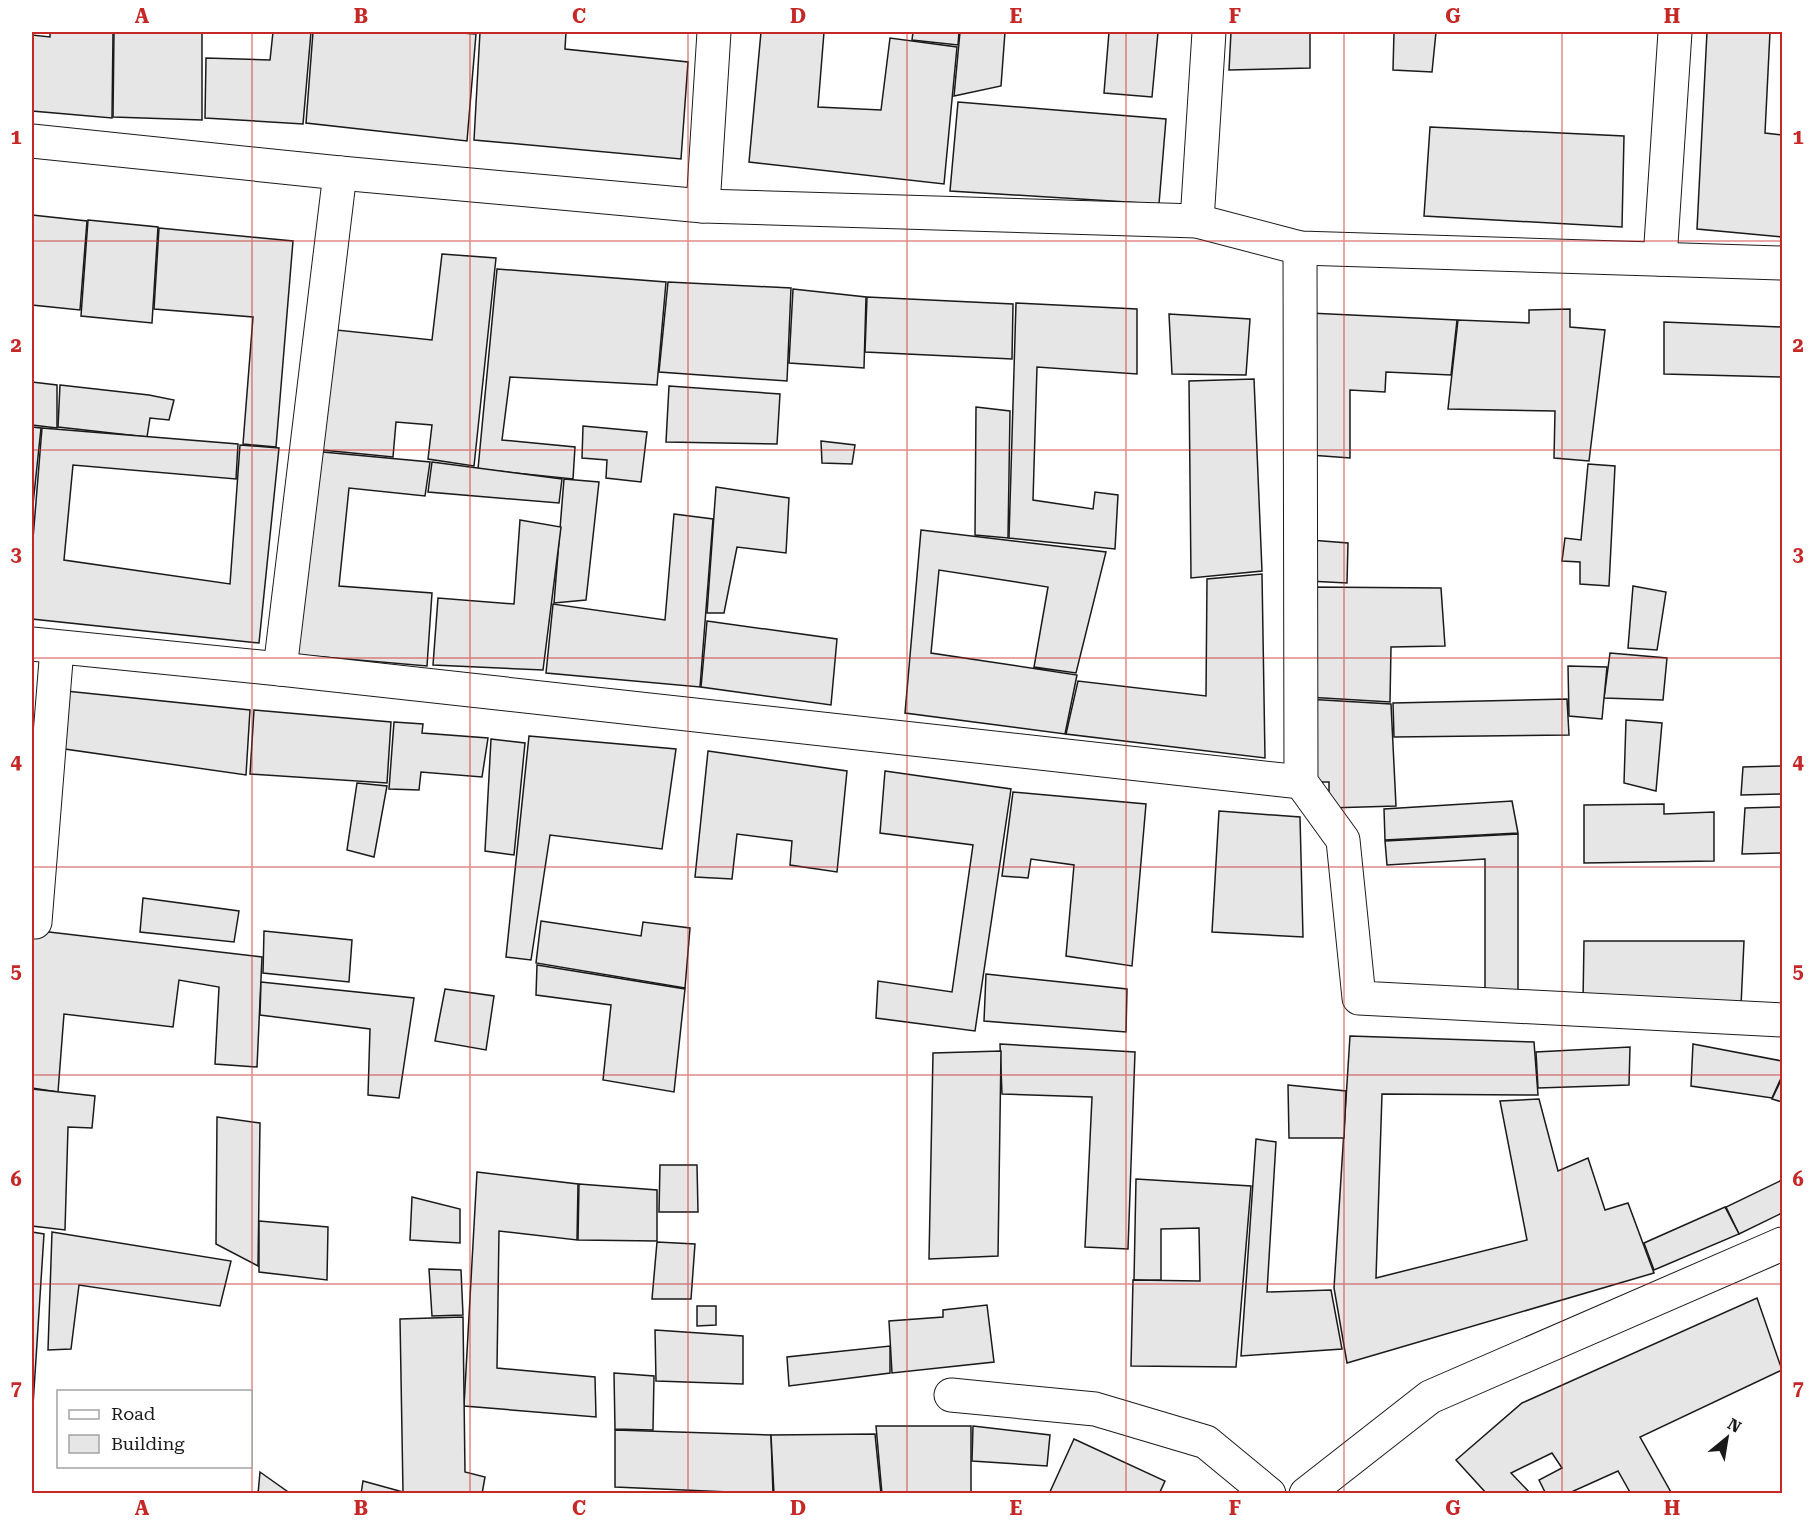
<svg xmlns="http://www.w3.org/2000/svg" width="1814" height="1525" font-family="'Roboto Serif',serif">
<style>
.building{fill:#e6e6e6;stroke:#1a1a1a;stroke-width:1.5}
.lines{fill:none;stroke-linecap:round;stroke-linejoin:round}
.minor-casing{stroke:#1a1a1a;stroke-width:35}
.minor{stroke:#fff;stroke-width:33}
.grid{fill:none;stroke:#c62828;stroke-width:1.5;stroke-opacity:0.55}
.neatline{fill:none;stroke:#c62828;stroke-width:2}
.grid-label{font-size:20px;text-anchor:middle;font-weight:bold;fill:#c62828}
</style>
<rect width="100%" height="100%" fill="#fff"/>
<g class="building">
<path d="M 50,32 L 113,32 L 112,118 L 32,111 L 32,35 L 50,37 Z"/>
<path d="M 114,32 L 202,32 L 202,120 L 113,117 Z"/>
<path d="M 273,32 L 311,32 L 303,124 L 205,118 L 206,58 L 270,60 Z"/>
<path d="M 313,32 L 447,32 L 476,34 L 467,141 L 306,123 Z"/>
<path d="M 480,32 L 566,32 L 565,49 L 688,62 L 681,159 L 474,140 Z"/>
<path d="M 761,32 L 824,32 L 818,107 L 881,110 L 890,38 L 957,47 L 944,184 L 749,162 Z"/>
<path d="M 913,32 L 959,32 L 958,45 L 912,40 Z"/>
<path d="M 960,32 L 1005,32 L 1001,86 L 954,96 Z"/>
<path d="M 1109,32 L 1158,32 L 1152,97 L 1104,93 Z"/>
<path d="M 1231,32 L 1310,32 L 1310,68 L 1229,70 Z"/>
<path d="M 1394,32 L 1436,32 L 1432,72 L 1393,70 Z"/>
<path d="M 1707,32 L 1770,32 L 1765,133 L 1782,135 L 1782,237 L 1697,229 Z"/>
<path d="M 958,102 L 1166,119 L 1159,204 L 950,191 Z"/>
<path d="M 1430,127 L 1624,136 L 1622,227 L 1424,216 Z"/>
<path d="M 32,215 L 87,221 L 80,310 L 32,305 Z"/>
<path d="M 88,220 L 158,227 L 152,323 L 81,316 Z"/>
<path d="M 159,228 L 293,241 L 276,447 L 243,444 L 253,317 L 154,309 Z"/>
<path d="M 442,254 L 496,258 L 474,466 L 428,459 L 432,425 L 396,422 L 393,457 L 312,449 L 327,329 L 432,340 Z"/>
<path d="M 497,269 L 666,282 L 657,385 L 510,377 L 502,440 L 575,447 L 573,479 L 478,469 Z"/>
<path d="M 668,282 L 791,288 L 787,381 L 659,372 Z"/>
<path d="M 793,289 L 866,297 L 864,368 L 789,363 Z"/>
<path d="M 867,297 L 1013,304 L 1012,359 L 865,352 Z"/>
<path d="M 1016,303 L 1137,309 L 1137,374 L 1037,367 L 1033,500 L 1093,509 L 1095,492 L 1118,495 L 1115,549 L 1009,538 Z"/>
<path d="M 1570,309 L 1570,327 L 1605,330 L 1589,461 L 1554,458 L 1555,411 L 1448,409 L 1458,320 L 1529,323 L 1529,310 Z"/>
<path d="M 1309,313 L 1457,320 L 1451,375 L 1386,372 L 1385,392 L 1350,390 L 1350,458 L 1310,455 Z"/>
<path d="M 1169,314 L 1250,319 L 1246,375 L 1172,374 Z"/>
<path d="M 1664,322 L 1782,327 L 1782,377 L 1664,374 Z"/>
<path d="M 1254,379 L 1262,571 L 1191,578 L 1189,381 Z"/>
<path d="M 32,382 L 57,385 L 57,428 L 32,425 Z"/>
<path d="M 60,385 L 149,395 L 174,400 L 169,420 L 150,418 L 147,437 L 58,427 Z"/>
<path d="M 669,386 L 780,394 L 777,444 L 666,442 Z"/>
<path d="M 976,407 L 1010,411 L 1008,538 L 975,535 Z"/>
<path d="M 583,426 L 647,432 L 641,482 L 606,478 L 607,460 L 582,458 Z"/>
<path d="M 32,427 L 41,428 L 32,514 Z"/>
<path d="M 42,428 L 238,444 L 236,479 L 73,465 L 64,560 L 230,584 L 240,445 L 279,448 L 259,643 L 32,619 L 32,551 Z"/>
<path d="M 821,441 L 855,445 L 852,464 L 822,463 Z"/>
<path d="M 312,451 L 430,462 L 425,496 L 349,488 L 339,586 L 432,593 L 427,666 L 288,654 Z"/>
<path d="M 432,462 L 562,479 L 559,503 L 428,492 Z"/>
<path d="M 1588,464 L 1615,466 L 1609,586 L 1580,584 L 1580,562 L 1562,561 L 1565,538 L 1581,540 Z"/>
<path d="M 564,479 L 599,482 L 586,600 L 554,603 Z"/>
<path d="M 716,487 L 789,498 L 786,553 L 737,547 L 724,613 L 707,613 Z"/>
<path d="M 674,514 L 713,519 L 700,687 L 546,673 L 553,604 L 665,620 Z"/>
<path d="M 520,520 L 561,527 L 543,670 L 433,665 L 438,598 L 514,604 Z"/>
<path d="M 921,530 L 1106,552 L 1076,673 L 1034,667 L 1048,587 L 939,570 L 931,653 L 1077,675 L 1065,734 L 905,713 Z"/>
<path d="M 1310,540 L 1348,543 L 1347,583 L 1308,581 Z"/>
<path d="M 1262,574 L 1265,758 L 1066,734 L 1078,681 L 1206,696 L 1207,579 Z"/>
<path d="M 1633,586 L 1666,592 L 1657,650 L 1628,648 Z"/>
<path d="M 1307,587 L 1441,588 L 1445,646 L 1391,647 L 1390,702 L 1307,697 Z"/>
<path d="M 707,621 L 837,639 L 831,705 L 701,687 Z"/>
<path d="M 1610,653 L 1667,658 L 1663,700 L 1604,698 Z"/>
<path d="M 1568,666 L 1607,667 L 1602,719 L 1569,716 Z"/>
<path d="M 56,690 L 250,710 L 246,775 L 51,747 Z"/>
<path d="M 1306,699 L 1391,704 L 1396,806 L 1329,808 L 1329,782 L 1304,782 Z"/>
<path d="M 1567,699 L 1569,735 L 1394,737 L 1393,703 Z"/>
<path d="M 254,710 L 391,722 L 387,783 L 250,774 Z"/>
<path d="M 1626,720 L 1662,723 L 1656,791 L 1624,783 Z"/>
<path d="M 394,722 L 423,724 L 422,733 L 488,738 L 482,777 L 421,772 L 419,790 L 389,789 Z"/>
<path d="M 529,736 L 676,749 L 662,849 L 550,835 L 531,960 L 506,957 Z"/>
<path d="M 491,739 L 525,743 L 514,855 L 485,851 Z"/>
<path d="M 708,751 L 847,771 L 837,872 L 790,865 L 792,841 L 737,834 L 732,879 L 695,877 Z"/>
<path d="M 1782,766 L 1782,794 L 1741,795 L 1743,767 Z"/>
<path d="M 885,771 L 1011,789 L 975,1031 L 876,1018 L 878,981 L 952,992 L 973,845 L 880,833 Z"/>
<path d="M 357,783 L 387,786 L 374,857 L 347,850 Z"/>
<path d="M 1013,792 L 1146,804 L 1132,966 L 1066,956 L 1074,865 L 1031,859 L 1028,878 L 1002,876 Z"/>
<path d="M 1512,801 L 1518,833 L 1385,840 L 1384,809 Z"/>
<path d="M 1664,804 L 1664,814 L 1714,812 L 1714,861 L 1584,863 L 1584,805 Z"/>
<path d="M 1782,807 L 1782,853 L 1742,854 L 1745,808 Z"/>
<path d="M 1219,811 L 1300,817 L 1303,937 L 1212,932 Z"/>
<path d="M 1518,834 L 1518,991 L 1485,990 L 1485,859 L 1387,865 L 1385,841 Z"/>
<path d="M 143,898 L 239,911 L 234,942 L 140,932 Z"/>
<path d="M 541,921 L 641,936 L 643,922 L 690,928 L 685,988 L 536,963 Z"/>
<path d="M 32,930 L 262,957 L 257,1067 L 215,1064 L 219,987 L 179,980 L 173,1027 L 64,1014 L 58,1092 L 32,1088 Z"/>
<path d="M 264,931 L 352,940 L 349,982 L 263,973 Z"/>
<path d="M 1584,941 L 1744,941 L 1741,1006 L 1583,1001 Z"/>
<path d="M 537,965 L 685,989 L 674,1092 L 603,1080 L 611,1005 L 536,995 Z"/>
<path d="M 986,974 L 1127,989 L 1126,1032 L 984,1021 Z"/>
<path d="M 261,982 L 414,998 L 399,1098 L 368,1095 L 370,1029 L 260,1015 Z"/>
<path d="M 445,989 L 494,996 L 486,1050 L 435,1041 Z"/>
<path d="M 1350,1036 L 1534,1042 L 1538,1095 L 1382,1094 L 1376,1278 L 1527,1240 L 1500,1101 L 1539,1099 L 1558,1171 L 1588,1158 L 1605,1210 L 1628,1203 L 1654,1273 L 1347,1363 L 1334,1288 Z"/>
<path d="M 1000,1044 L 1135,1052 L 1128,1249 L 1085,1247 L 1092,1097 L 1002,1094 Z"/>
<path d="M 1693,1044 L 1782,1061 L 1782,1076 L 1772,1098 L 1691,1086 Z"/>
<path d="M 1630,1047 L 1629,1085 L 1538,1088 L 1536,1052 Z"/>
<path d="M 1001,1051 L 998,1256 L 929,1259 L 933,1053 Z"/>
<path d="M 1782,1078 L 1782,1102 L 1772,1099 Z"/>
<path d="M 1288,1085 L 1346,1091 L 1344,1138 L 1289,1138 Z"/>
<path d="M 32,1089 L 95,1096 L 92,1128 L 68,1127 L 65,1230 L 32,1226 Z"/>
<path d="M 217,1117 L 260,1123 L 258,1266 L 216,1244 Z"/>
<path d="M 1256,1139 L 1276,1142 L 1267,1292 L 1331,1290 L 1342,1349 L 1241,1356 Z"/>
<path d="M 660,1165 L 697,1165 L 698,1212 L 659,1212 Z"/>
<path d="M 477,1172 L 578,1184 L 577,1240 L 499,1231 L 497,1368 L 595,1377 L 596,1417 L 464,1406 Z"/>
<path d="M 1136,1179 L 1251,1186 L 1236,1367 L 1131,1366 L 1133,1280 L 1200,1281 L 1199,1228 L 1161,1229 L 1161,1280 L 1134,1280 Z"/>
<path d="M 1782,1180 L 1782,1213 L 1739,1234 L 1726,1207 Z"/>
<path d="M 579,1184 L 657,1190 L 657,1241 L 578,1240 Z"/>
<path d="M 412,1197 L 460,1209 L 460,1243 L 410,1240 Z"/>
<path d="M 1725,1207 L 1739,1234 L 1654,1270 L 1644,1243 Z"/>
<path d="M 259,1221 L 328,1227 L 327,1280 L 259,1272 Z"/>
<path d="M 32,1232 L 44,1234 L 32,1421 Z"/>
<path d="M 52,1232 L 231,1261 L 220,1306 L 79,1285 L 71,1349 L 48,1350 Z"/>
<path d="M 657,1242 L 695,1244 L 691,1299 L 652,1299 Z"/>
<path d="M 429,1269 L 461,1270 L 463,1315 L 432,1316 Z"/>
<path d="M 1757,1298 L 1782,1370 L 1640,1437 L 1672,1494 L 1631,1494 L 1618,1471 L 1567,1494 L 1546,1494 L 1539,1480 L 1562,1468 L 1552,1453 L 1511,1473 L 1531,1494 L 1487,1494 L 1456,1460 L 1522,1403 Z"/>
<path d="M 987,1305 L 994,1362 L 892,1373 L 889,1321 L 943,1317 L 943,1310 Z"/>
<path d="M 697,1306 L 716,1306 L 716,1325 L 697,1326 Z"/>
<path d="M 463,1317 L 465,1472 L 485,1477 L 482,1494 L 361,1494 L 363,1481 L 403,1492 L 400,1319 Z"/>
<path d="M 655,1330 L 743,1336 L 743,1384 L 656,1381 Z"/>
<path d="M 890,1346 L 890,1373 L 789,1386 L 787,1357 Z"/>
<path d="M 614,1373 L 654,1376 L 653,1430 L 615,1429 Z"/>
<path d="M 876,1426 L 971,1426 L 971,1494 L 882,1494 Z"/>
<path d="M 973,1426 L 1050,1435 L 1047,1466 L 972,1461 Z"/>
<path d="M 615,1430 L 771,1435 L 773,1494 L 615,1487 Z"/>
<path d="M 875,1434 L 881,1494 L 774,1494 L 771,1435 Z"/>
<path d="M 1074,1439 L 1165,1481 L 1159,1494 L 1049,1494 Z"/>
<path d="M 260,1472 L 291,1494 L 258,1494 Z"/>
</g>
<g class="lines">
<defs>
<g id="minor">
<path d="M 32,141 L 340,173 L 703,206 L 1197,221 L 1300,248 L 1782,263"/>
<path d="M 703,206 L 714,32"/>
<path d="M 1197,221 L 1209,32"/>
<path d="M 1300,248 L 1301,782 L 1343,840 L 1359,998 L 1782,1020"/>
<path d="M 1660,259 L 1675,32"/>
<path d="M 32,644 L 280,669 L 1301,782"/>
<path d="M 280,669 L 340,173"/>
<path d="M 32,921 L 35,922 L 57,648"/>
<path d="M 951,1395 L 1095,1409 L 1206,1442 L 1269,1494"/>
<path d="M 1306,1494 L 1430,1397 L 1782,1244"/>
</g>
</defs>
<use href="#minor" class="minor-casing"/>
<use href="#minor" class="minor"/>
</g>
<path class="grid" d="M 252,32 L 252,1494M 470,32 L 470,1494M 688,32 L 688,1494M 907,32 L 907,1494M 1126,32 L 1126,1494M 1344,32 L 1344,1494M 1562,32 L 1562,1494M 32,241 L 1782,241M 32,450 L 1782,450M 32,658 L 1782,658M 32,867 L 1782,867M 32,1075 L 1782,1075M 32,1284 L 1782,1284"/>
<rect width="1814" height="1525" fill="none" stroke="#ffffff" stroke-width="66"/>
<rect x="57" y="1390" width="195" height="78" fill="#ffffff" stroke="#a3a3a3" stroke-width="1.5"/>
<rect x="69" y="1410" width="30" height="9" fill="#ffffff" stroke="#a3a3a3" stroke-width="1.5"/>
<text x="111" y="1420" font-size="18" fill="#1a1a1a">Road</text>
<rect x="69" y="1435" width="30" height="18" fill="#e6e6e6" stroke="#a3a3a3" stroke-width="1.5"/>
<text x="111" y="1450" font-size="18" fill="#1a1a1a">Building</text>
<g transform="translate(1727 1438) rotate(30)" stroke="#ffffff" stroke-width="4.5" paint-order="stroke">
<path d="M0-4.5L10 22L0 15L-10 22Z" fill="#1a1a1a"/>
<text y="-9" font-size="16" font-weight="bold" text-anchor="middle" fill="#1a1a1a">N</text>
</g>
<rect x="33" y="33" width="1748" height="1459" class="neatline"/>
<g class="grid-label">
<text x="142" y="23">A</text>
<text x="361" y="23">B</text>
<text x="579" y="23">C</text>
<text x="798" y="23">D</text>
<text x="1016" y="23">E</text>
<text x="1235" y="23">F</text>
<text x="1453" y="23">G</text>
<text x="1672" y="23">H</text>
<text x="16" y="144">1</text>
<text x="1798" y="144">1</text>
<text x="16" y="352">2</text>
<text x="1798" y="352">2</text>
<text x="16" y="561">3</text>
<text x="1798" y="561">3</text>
<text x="16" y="769">4</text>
<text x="1798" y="769">4</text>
<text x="16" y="978">5</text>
<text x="1798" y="978">5</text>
<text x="16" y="1186">6</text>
<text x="1798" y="1186">6</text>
<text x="16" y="1395">7</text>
<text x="1798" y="1395">7</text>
<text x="142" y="1515">A</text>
<text x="361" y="1515">B</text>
<text x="579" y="1515">C</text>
<text x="798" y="1515">D</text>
<text x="1016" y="1515">E</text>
<text x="1235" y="1515">F</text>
<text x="1453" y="1515">G</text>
<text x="1672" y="1515">H</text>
</g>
</svg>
